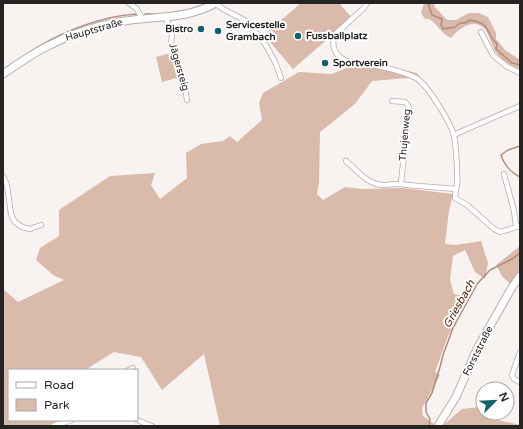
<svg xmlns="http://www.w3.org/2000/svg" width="523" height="429" font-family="'Varela Round',sans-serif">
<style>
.green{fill:#dabaaa}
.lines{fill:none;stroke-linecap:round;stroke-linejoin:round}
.stream{stroke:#af8c7b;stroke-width:1.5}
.street-casing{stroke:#b4aeac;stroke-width:6}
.secondary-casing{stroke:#b4aeac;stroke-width:9}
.street{stroke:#fff;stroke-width:4.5}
.secondary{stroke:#fff;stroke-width:7}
.poi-dot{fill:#14616d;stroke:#fff;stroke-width:1.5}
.labels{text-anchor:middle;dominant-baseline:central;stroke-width:4;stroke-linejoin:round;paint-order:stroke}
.poi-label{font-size:10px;font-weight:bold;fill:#262423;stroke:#fff;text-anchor:start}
.street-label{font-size:10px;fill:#262423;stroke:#fff}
.water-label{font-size:11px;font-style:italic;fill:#4d1f03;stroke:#fff}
</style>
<rect width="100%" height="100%" fill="#f8f2f0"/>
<g class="green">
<path d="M 301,3 L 339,3 L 352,18 L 293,69 L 264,35 Z"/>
<path d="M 424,3 L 435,3 L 434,6 L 447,20 L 456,20 L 469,13 L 479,13 L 488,17 L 496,33 L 496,39 L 505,50 L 520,60 L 520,69 C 512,66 503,62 497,54 C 492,47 490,36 485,29 C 474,17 458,29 451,38 C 440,33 439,25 429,19 L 425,19 L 421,13 Z"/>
<path d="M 171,53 L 180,77 L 162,82 L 156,57 Z"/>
<path d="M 362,61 L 417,73 L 420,77 L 372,81 L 355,104 L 320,132 L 319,182 L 317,194 L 323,200 L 345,187 L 363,189 L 403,188 L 453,194 L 449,211 L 445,244 L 456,245 L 481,241 L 488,263 L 485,279 L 475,272 L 465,250 L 453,256 L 450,280 L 454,294 L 468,297 L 448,336 L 435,372 L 440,375 L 422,408 L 423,416 L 437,426 L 220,426 L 204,354 L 162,390 L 141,357 L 114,352 L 85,370 L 9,370 L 9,420 L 55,420 L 56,426 L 3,426 L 3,289 L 18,302 L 64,280 L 53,275 L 36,260 L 40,248 L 59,236 L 59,210 L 110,176 L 155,173 L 151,185 L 160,199 L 187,178 L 186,153 L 201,144 L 223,141 L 230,136 L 237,142 L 262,120 L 259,103 L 263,93 L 299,72 L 332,74 Z"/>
<path d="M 520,246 L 520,270 L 510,284 L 502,276 L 496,265 Z"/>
<path d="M 480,407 L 483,409 L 483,413 L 488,413 L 498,420 L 520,425 L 520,426 L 442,426 L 462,409 Z"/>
</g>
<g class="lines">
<g class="stream">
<path d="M 428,3 L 432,15 L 442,19 L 441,25 L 443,29 L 455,27 L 460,23 L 465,23 L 470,20 C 494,25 483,31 497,44 L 496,49 L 512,63 L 520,65"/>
<path d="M 175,12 L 188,10 L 206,4"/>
<path d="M 145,14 L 161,14"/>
<path d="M 25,55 C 56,34 99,16 137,14"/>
<path d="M 520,146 L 508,150 L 501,155 C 504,165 512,173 520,177"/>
<path d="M 429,426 L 430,419 L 426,412 L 426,403 L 432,393 L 440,367 L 443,355 L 453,328 L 477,284 L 490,270 L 512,259 L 520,253"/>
</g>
<defs>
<g id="street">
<path d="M 129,3 L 137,9 L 142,19"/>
<path d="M 216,4 L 223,9 L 248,22 L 267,47 L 275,62 L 281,78"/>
<path d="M 166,18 L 172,34 L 171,46 L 184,82 L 187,100"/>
<path d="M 481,32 L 493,55 L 506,66 L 520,73"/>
<path d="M 392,101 L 405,102 L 408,105 L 409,109 L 401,183"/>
<path d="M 454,135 L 467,129 L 520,106"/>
<path d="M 346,161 C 358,171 367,185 385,185 C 394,184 399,183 407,185 L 456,189 L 457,185 C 458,175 456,146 454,136 C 451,123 427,84 416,78 C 400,70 379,66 362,64 C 354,63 345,62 339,56 C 333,51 333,44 333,36 L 364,8 L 367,3"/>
<path d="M 504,174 L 514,211 L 516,226"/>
<path d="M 3,176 L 7,185 L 11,214 L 14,221 L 22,227 L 30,229 L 41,225"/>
<path d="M 456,189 L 455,198 L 467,205 L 494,229 L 500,232 L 520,226"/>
<path d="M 520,352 L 512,375 L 514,379 L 520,382"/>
<path d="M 129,370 L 133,368"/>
<path d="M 137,420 L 152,426"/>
<path d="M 53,426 L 72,420"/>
</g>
<g id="secondary">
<path d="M 3,74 C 18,64 33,53 50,45 C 71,34 95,26 119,22 C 154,15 183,21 216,3"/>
<path d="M 438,426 L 456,397 L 477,349 L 511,289 L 520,276"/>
</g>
</defs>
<use href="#street" class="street-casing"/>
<use href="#secondary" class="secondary-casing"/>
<use href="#street" class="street"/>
<use href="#secondary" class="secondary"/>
</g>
<g class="poi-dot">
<circle cx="201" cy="29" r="4"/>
<circle cx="218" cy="31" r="4"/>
<circle cx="298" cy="36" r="4"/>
<circle cx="325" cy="63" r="4"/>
</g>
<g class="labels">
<g class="poi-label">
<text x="226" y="25">Servicestelle<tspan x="226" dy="12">Grambach</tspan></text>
<text x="193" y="29" text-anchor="end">Bistro</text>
<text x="306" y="36">Fussballplatz</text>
<text x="333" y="63">Sportverein</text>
</g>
<g class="street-label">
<text transform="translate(94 30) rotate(-16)">Hauptstraße</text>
<text transform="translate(179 67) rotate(74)">Jägersteig</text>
<text transform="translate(405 135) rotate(-85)">Thujenweg</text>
<text transform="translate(478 351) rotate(-63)">Forststraße</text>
</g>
<g class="water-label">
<text transform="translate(459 304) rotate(-61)">Griesbach</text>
</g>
</g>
<rect width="523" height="429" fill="none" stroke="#262423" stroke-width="8"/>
<rect x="8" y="369" width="130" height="52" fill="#ffffff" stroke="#a8a7a7"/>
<rect x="16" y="382" width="20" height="6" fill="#ffffff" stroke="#a8a7a7"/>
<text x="44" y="389" font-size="12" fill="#262423">Road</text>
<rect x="16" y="399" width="20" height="12" fill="#dabaaa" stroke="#a8a7a7"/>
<text x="44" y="409" font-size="12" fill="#262423">Park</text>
<g transform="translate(495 401) rotate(66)"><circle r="19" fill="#ffffff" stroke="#a8a7a7"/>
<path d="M0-3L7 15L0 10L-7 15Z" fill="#14616d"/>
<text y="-6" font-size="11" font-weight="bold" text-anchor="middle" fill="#262423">N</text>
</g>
</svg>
